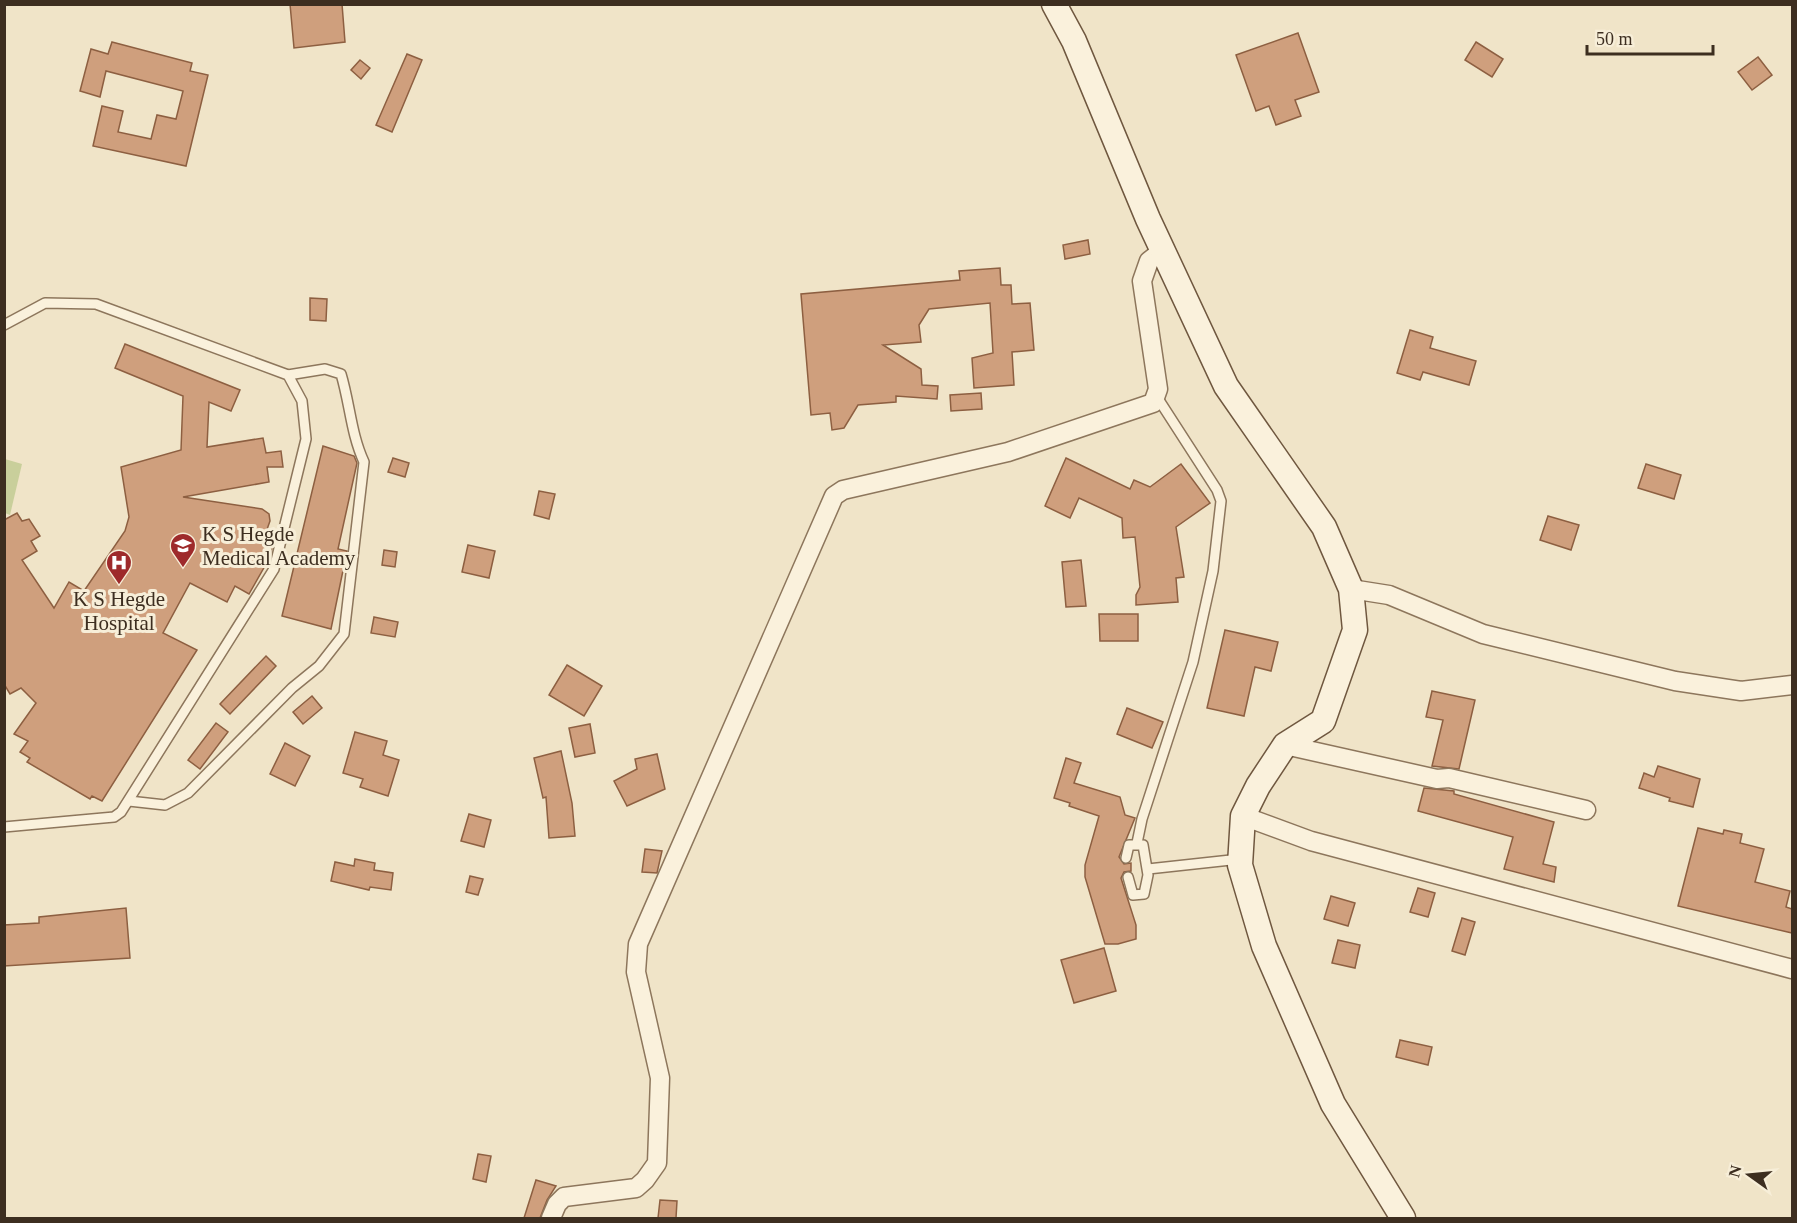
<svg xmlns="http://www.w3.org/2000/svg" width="1797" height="1223" font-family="Georgia,serif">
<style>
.green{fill:#c9cf9b}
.building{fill:#cf9f7d;stroke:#8d5f41;stroke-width:1.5}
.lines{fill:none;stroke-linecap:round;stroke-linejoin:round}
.lane-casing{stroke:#8d765c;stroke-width:12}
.street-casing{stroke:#8d765c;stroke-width:21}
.secondary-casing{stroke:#6f573f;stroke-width:27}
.lane{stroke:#faf1dc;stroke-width:9}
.street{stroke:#faf1dc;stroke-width:18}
.secondary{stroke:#faf1dc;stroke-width:24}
.labels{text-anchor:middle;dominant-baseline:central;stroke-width:6;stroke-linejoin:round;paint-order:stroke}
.poi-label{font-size:21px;fill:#3d2e20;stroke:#f7eed8;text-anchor:start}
</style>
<rect width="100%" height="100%" fill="#f0e4c8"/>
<path class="green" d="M 5,459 L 22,464 L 10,515 L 5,513 Z"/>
<g class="building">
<path d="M 290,4 L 342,4 L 345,42 L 294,48 Z"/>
<path d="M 1298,33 L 1319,92 L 1295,100 L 1301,116 L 1276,125 L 1269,106 L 1256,111 L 1236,55 Z"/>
<path d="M 112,42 L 192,63 L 190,71 L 208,75 L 186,166 L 93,146 L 102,106 L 123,111 L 118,132 L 151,139 L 157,115 L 176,119 L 183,91 L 106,71 L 100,97 L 80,91 L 91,49 L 108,54 Z"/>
<path d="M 1476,42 L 1503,59 L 1492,77 L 1465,60 Z"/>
<path d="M 407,54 L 422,60 L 392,132 L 376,125 Z"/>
<path d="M 1758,57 L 1772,75 L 1752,90 L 1738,72 Z"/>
<path d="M 360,60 L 370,68 L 361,79 L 351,70 Z"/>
<path d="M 1088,240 L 1090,254 L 1065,259 L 1063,245 Z"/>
<path d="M 1000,268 L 1001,285 L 1011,285 L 1012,304 L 1030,303 L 1034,350 L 1012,352 L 1014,385 L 974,388 L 972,358 L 993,353 L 990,303 L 929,309 L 919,325 L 921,342 L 883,345 L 921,369 L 922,385 L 938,386 L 937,399 L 896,396 L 896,402 L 858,405 L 844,428 L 832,430 L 830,413 L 811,415 L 801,294 L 960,280 L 959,271 Z"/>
<path d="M 310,298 L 327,299 L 326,321 L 310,320 Z"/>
<path d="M 1410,330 L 1433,337 L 1430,348 L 1476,361 L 1469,385 L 1423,372 L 1420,380 L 1397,373 Z"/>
<path d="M 125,344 L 240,390 L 231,411 L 209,402 L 207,447 L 263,438 L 266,453 L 281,451 L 283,467 L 267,467 L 269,482 L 183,497 L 262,509 L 269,514 L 270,521 L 265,535 L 273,543 L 270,557 L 249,594 L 235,586 L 227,602 L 190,583 L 163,633 L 197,650 L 102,801 L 92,796 L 90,799 L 27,762 L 30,758 L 20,752 L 28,741 L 14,734 L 36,703 L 21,688 L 10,694 L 4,684 L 4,520 L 17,513 L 22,521 L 29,519 L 40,536 L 31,541 L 37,551 L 22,560 L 54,608 L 69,582 L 84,591 L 125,531 L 129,517 L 121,467 L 181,450 L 183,396 L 115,368 Z"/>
<path d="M 981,393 L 982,409 L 951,411 L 950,395 Z"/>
<path d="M 323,446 L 354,456 L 357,463 L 338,549 L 347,551 L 331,629 L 282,616 Z"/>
<path d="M 393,458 L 409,463 L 405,477 L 388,472 Z"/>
<path d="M 1066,458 L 1130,489 L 1134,480 L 1150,487 L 1181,464 L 1210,503 L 1176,527 L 1184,577 L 1176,578 L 1178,602 L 1136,605 L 1136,595 L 1140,587 L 1135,537 L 1123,538 L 1122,518 L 1079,498 L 1070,518 L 1045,506 Z"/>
<path d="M 1646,464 L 1681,475 L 1674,499 L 1638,488 Z"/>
<path d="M 539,491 L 555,494 L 549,519 L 534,515 Z"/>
<path d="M 1548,516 L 1579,525 L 1571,550 L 1540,540 Z"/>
<path d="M 468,545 L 495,551 L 489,578 L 462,572 Z"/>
<path d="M 384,550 L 397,552 L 395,567 L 382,565 Z"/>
<path d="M 1081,560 L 1086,606 L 1066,607 L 1062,562 Z"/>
<path d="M 1099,614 L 1138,614 L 1138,641 L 1100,641 Z"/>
<path d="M 374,617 L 398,622 L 395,637 L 371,633 Z"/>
<path d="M 1225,630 L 1278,642 L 1271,671 L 1255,667 L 1244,716 L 1207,708 Z"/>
<path d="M 266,656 L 276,666 L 230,714 L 220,704 Z"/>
<path d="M 567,665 L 602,686 L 584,716 L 549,695 Z"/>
<path d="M 1432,691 L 1475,700 L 1459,769 L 1432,766 L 1443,720 L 1426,717 Z"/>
<path d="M 312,696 L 322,708 L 303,724 L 293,712 Z"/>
<path d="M 1127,708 L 1163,722 L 1152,748 L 1117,734 Z"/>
<path d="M 216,723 L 228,732 L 200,769 L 188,760 Z"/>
<path d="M 590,724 L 595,753 L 575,757 L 569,728 Z"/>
<path d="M 355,732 L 387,741 L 383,755 L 399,760 L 388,796 L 360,787 L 363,779 L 343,773 Z"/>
<path d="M 285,743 L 310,756 L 295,786 L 270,774 Z"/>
<path d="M 561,751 L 572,803 L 575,836 L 549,838 L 546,797 L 543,798 L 534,758 Z"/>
<path d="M 657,754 L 665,789 L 627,806 L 614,781 L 637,769 L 635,759 Z"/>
<path d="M 1066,758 L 1081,763 L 1074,783 L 1120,797 L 1125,815 L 1135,818 L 1119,857 L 1124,864 L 1131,863 L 1131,871 L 1124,872 L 1121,878 L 1136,925 L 1136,939 L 1118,944 L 1105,944 L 1085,877 L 1085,865 L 1099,816 L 1069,806 L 1070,803 L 1054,798 Z"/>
<path d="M 1658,766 L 1700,779 L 1693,807 L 1669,801 L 1670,798 L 1639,788 L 1644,773 L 1654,777 Z"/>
<path d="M 1424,788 L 1454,791 L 1454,794 L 1554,822 L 1543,864 L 1556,867 L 1554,882 L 1504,869 L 1513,837 L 1418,811 Z"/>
<path d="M 469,814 L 491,820 L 484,847 L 461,841 Z"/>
<path d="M 1698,828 L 1723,834 L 1724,830 L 1742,834 L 1740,843 L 1764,849 L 1755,882 L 1790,891 L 1786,907 L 1792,909 L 1792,933 L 1678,906 Z"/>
<path d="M 645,849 L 662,851 L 657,873 L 642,872 Z"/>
<path d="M 355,859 L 375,863 L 374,870 L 393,873 L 391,890 L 370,887 L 369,890 L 331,881 L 335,862 L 354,866 Z"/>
<path d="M 470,876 L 483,879 L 478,895 L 466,892 Z"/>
<path d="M 1418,888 L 1435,893 L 1428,917 L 1410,912 Z"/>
<path d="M 1331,896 L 1355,903 L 1348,926 L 1324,919 Z"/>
<path d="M 126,908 L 130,958 L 4,966 L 4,925 L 39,923 L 39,917 Z"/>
<path d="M 1462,918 L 1475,922 L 1465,955 L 1452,951 Z"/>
<path d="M 1338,940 L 1360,945 L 1355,968 L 1332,963 Z"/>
<path d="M 1104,948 L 1116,991 L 1074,1003 L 1061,960 Z"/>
<path d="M 1400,1040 L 1432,1047 L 1428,1065 L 1396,1057 Z"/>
<path d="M 478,1154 L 491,1156 L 486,1182 L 473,1179 Z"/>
<path d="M 536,1180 L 556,1186 L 547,1200 L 540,1218 L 524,1218 Z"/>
<path d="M 660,1200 L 677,1201 L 676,1218 L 658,1218 Z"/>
</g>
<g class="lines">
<defs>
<g id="lane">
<path d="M 4,325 L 45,303 L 96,304 L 288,375 L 302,401 L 306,439 L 274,569 L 121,812 L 114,817 L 4,827"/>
<path d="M 129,801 L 165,805 L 188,793 L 292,688 L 319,666 L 344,634 L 364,462 C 351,434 350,404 341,374 L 325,369 L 288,375"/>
<path d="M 1137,843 L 1142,819 L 1193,662 L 1213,571 L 1221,501 L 1217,490 L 1157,397"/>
<path d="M 1126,858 L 1129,845 L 1143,845 L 1148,875 L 1144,894 L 1133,895 L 1128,877"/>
<path d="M 1148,869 L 1240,859"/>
</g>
<g id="street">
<path d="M 1351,589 L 1389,595 L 1483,634 L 1675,681 L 1741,691 L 1792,685"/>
<path d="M 1285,745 L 1437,779 L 1449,778 L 1586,810"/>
<path d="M 1243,816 L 1311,841 L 1792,969"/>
<path d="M 551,1218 L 557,1204 L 564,1197 L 636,1188 L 645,1180 L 657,1163 L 660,1078 L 636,972 L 638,944 L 834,496 L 843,490 L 1008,452 L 1153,403 L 1158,389 L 1142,281 L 1149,261 L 1163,250"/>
</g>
<path id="secondary" d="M 1054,4 L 1074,41 L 1148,219 L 1226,386 L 1324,527 L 1351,589 L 1355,630 L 1323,721 L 1285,745 L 1258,786 L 1243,816 L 1240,865 L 1264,946 L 1333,1104 L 1403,1218"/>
</defs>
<use href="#lane" class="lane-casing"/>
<use href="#street" class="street-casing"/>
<use href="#secondary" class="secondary-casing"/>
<use href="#lane" class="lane"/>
<use href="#street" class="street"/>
<use href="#secondary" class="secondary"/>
</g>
<defs>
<symbol id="university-pin" viewBox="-11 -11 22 30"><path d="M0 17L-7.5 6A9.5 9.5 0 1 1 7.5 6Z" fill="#9e2a2b" stroke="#f7eed8"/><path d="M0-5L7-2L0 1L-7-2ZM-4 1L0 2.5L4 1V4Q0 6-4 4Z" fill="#fff"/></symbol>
<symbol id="hospital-pin" viewBox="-11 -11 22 30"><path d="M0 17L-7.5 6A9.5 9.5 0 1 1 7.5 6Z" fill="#9e2a2b" stroke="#f7eed8"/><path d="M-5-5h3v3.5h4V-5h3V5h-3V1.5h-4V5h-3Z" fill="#fff"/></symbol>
</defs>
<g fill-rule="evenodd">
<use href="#university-pin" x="168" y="531" width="30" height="40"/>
<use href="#hospital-pin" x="104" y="548" width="30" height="40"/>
</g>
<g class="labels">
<g class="poi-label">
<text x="202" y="534">K S Hegde<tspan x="202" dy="24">Medical Academy</tspan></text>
<text x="119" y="599" text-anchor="middle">K S Hegde<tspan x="119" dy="24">Hospital</tspan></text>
</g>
</g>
<rect width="1797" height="1223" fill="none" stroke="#3d2e20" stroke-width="12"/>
<g transform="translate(1749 1175) rotate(285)" stroke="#f7eed8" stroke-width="4.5" paint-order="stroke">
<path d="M0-4.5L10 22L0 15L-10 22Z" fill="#3d2e20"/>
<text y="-9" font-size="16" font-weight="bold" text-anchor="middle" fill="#3d2e20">N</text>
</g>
<path d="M1587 45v9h126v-9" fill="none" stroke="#3d2e20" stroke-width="3"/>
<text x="1596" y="45" font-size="18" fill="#3d2e20" stroke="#f7eed8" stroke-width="4.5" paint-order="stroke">50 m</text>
</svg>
